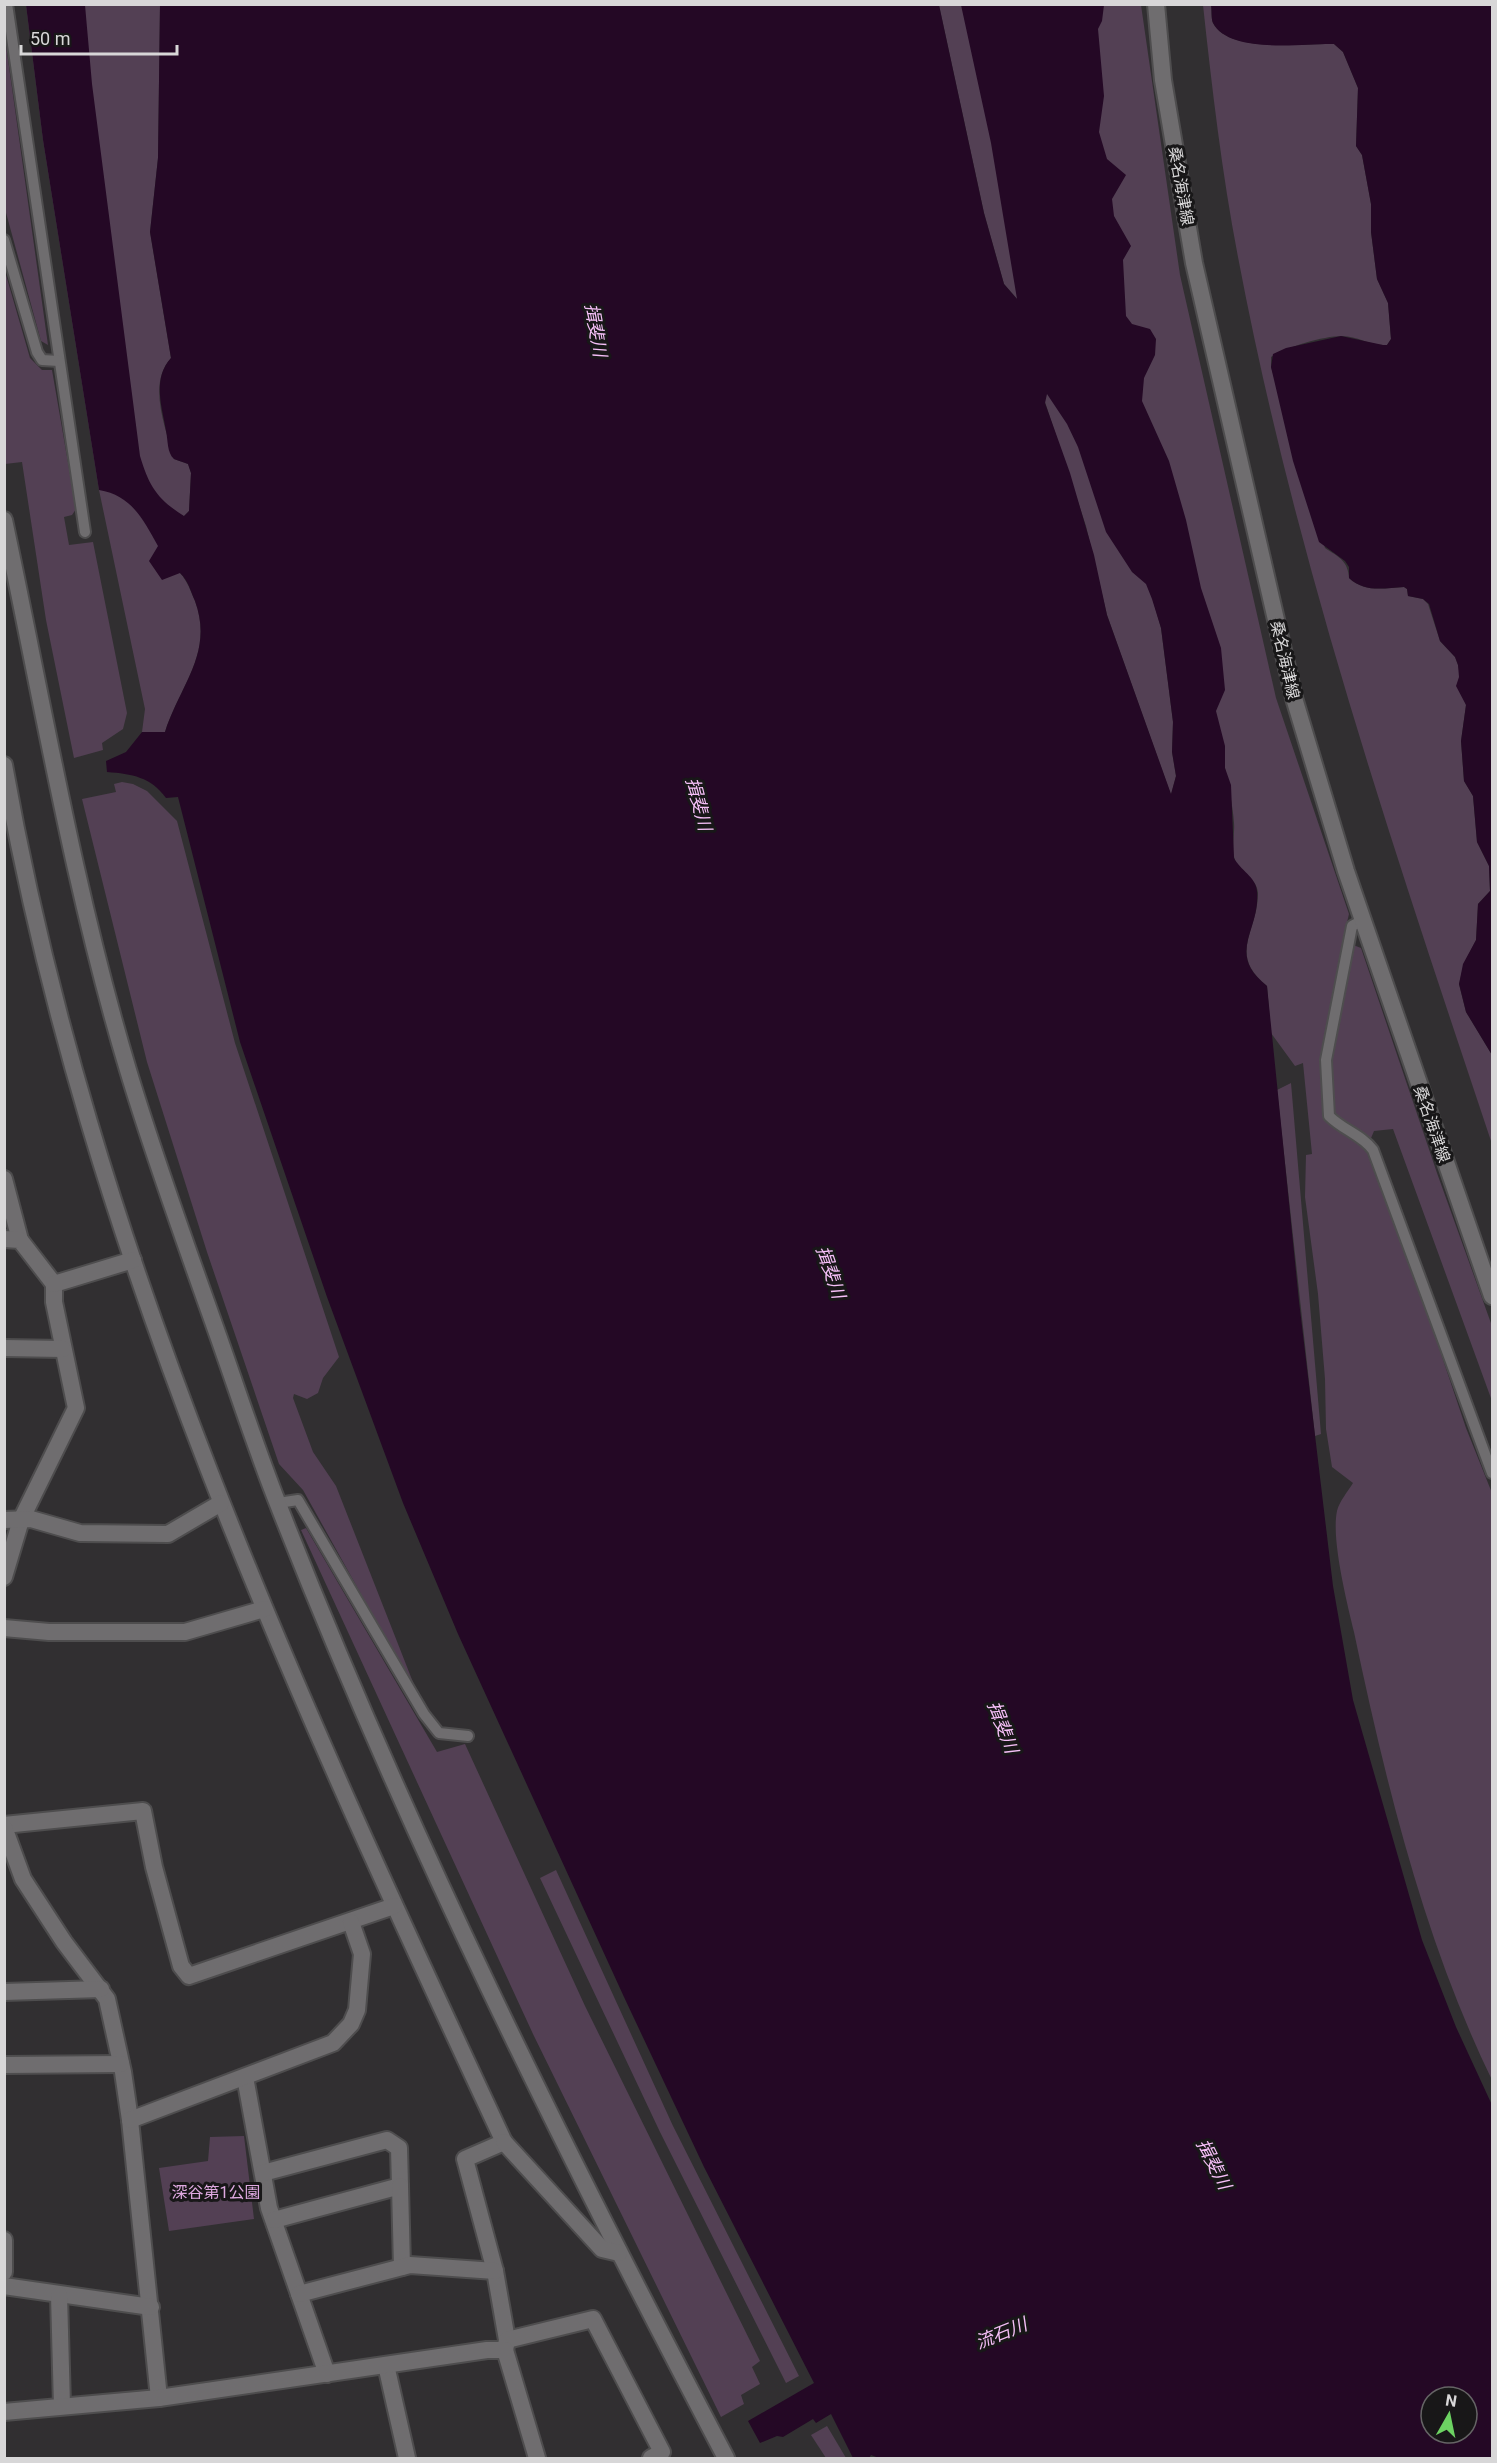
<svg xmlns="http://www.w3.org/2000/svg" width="1497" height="2463" font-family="Roboto,'Noto Sans JP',sans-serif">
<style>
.green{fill:#534054}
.water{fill:#240825;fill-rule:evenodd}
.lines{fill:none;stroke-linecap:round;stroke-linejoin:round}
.service-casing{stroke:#4e4d4e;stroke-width:14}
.minor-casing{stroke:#4e4d4e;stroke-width:20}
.secondary-casing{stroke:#4e4d4e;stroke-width:20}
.service{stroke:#6f6d6f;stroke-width:10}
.minor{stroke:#6f6d6f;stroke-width:16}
.secondary{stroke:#6f6d6f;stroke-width:16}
.labels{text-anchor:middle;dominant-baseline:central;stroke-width:6;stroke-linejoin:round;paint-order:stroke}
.street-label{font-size:16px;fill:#d8d7d8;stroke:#181718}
.park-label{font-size:16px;fill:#dea9e0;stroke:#181718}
.water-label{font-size:18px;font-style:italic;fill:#f5bff7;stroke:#181718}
</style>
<rect width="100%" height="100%" fill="#312f31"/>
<g class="green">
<path d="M 26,5 L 160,5 L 158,158 L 150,232 L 171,358 C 147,384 166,429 174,459 L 188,464 L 191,473 L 189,511 L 184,516 L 180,573 C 188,582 190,590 195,601 C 214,653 180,685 165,732 L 142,732 L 145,709 L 99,490 L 43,140 Z"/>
<path d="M 939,5 L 980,5 L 1161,628 L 1173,722 L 1172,752 L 1176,776 L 1171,795 L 1107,615 L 1086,526 L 1045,402 L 1018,300 L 1004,284 L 984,213 Z"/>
<path d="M 1067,5 L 1141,5 L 1180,275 L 1276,698 L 1349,914 L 1345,931 L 1348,943 L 1361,948 L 1437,1173 L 1492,1326 L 1492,1401 L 1393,1129 L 1374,1131 L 1366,1150 L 1429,1318 L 1466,1428 L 1492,1493 L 1492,2080 C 1424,1940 1386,1784 1354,1632 C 1347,1603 1331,1539 1337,1511 C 1339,1502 1348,1491 1353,1483 L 1332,1467 L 1326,1429 L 1325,1379 L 1318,1294 L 1305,1197 L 1306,1155 L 1312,1154 L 1303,1063 L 1295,1066 L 1271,1033 L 1267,986 C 1227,954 1258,932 1258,893 C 1257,877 1239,874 1235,860 C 1231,849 1235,834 1234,823 C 1233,805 1228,786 1225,768 L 1127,381 Z"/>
<path d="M 1203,5 L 1211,5 C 1212,10 1211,19 1213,23 C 1229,54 1305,43 1334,44 L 1343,52 L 1358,88 L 1356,146 L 1362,155 L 1371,204 L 1371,232 L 1377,279 L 1388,303 L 1391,339 L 1387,345 L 1383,345 C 1369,345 1357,336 1342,336 C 1323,336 1287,347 1271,357 L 1271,367 L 1325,548 C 1339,557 1348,561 1349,578 C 1365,593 1384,588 1404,587 L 1407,589 L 1408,596 L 1423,599 L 1428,604 L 1440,641 L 1455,657 L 1458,665 L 1466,705 L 1461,741 L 1464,781 L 1473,796 L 1477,842 L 1489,866 L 1490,891 L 1478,904 L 1476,940 L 1464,964 L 1459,984 L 1466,1012 L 1492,1055 L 1492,1144 C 1395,853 1295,560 1238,257 C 1222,174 1212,88 1203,5 Z"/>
<path d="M 5,38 L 48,345 L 41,341 L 5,209 Z"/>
<path d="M 4,268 L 30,358 L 42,370 L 52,370 L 76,509 L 72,515 L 64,517 L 69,545 L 93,542 L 127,713 L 123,729 L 102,743 L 103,750 L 74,758 L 46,620 L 22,462 L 5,464 Z"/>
<path d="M 122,782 L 133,784 L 147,791 L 177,821 L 235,1043 L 339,1357 L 323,1378 L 318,1393 L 307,1399 L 294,1394 L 293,1398 L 313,1452 L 336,1486 L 420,1700 L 303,1490 L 279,1464 L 207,1252 L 147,1062 L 82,799 L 116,792 L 114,784 Z"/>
<path d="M 1291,1083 L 1321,1434 L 1315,1436 L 1277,1090 Z"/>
<path d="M 306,1528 L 437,1752 L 465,1744 L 585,2006 L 760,2361 L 752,2367 L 760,2384 L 741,2395 L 744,2404 L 721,2417 L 533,2034 L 301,1530 Z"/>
<path d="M 556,1870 L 673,2126 L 799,2376 L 786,2383 L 660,2132 L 540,1878 Z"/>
<path d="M 244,2136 L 254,2219 L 169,2231 L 159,2168 L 208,2161 L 210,2137 Z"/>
<path d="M 827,2426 L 846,2458 L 826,2458 L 811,2435 Z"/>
</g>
<g class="water">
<path d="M 26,5 L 85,5 L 92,84 L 140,456 C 149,486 157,499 184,516 L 189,511 L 191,473 L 188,464 C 184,462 178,461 174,459 C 167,453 168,440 166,431 C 162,407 152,379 171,358 L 150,232 L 158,158 L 160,5 L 939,5 L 984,213 L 1004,284 L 1017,299 L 991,143 L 961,5 L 1104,5 L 1102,21 L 1098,29 L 1104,96 L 1099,132 L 1107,159 L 1126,175 L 1112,199 L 1114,216 L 1131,246 L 1123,260 L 1126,316 L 1132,324 L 1150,329 L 1156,339 L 1155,355 L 1144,378 L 1142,401 L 1169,461 L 1186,520 L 1201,588 L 1221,648 L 1225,690 L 1216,711 L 1225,746 L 1225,768 L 1231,785 L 1234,858 C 1240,870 1256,877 1257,891 C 1261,930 1225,953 1267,986 L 1299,1301 L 1333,1586 L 1353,1700 L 1422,1940 L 1456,2027 L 1492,2105 L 1492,2458 L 879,2458 L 871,2455 L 869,2458 L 853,2458 L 831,2414 L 816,2423 L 813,2419 L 783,2437 L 777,2436 L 760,2443 L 748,2421 L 814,2383 L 704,2167 L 624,1997 L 458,1634 L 403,1503 L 327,1297 L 240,1042 L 178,797 L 166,798 C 151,777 132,774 107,772 L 106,761 L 126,752 L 142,732 L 165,732 C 180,685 214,653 195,601 C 190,590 189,582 180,573 L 162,580 L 149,561 L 158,546 C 143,519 131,495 99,490 L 43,140 ZM 1047,394 L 1067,424 L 1078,447 L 1106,532 L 1132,572 L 1146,584 L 1152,599 L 1161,628 L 1173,722 L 1172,752 L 1176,776 L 1171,794 L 1107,615 L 1094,555 L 1070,473 L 1045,403 ZM 1431,2397 L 1467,2397 L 1467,2433 L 1431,2433 Z"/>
<path d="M 1211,5 L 1492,5 L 1492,1055 L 1466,1012 L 1459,984 L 1463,964 L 1476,940 L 1478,904 L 1490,891 L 1489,866 L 1477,842 L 1473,796 L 1464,781 L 1461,741 L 1466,705 L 1456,686 L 1459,677 L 1458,665 L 1455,657 L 1440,641 L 1429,604 L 1423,599 L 1408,596 L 1407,589 L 1404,587 C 1384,588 1365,593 1349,578 L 1349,567 L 1345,561 L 1319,542 L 1293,461 L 1271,367 L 1273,354 L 1286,348 L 1341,336 L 1383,345 L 1387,345 L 1391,339 L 1388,303 L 1377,279 L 1371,232 L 1371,204 L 1362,155 L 1356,146 L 1358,88 L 1343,52 L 1334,44 C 1305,43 1230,55 1213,23 C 1211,19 1212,10 1211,5 Z"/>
</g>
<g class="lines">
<defs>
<g id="service">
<path d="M 7,4 L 85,532"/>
<path d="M 4,240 L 37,352 L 42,360 L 59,361"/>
<path d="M 1363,920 L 1352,926 L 1326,1060 L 1329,1116 C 1343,1130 1362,1135 1373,1150 L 1492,1473"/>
<path d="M 278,1503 L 298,1500 L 424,1714 L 439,1733 L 468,1736"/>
</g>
<g id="minor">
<path d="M 4,520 C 43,704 74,890 128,1070 C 154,1157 185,1242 215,1327 C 236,1386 255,1446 278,1504 C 406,1832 563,2148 726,2458"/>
<path d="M 4,765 C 89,1249 298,1700 504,2142 L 465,2159 L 495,2271 L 507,2340 L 505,2350"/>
<path d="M 4,1179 L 20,1240"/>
<path d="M 4,1239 L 20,1240 L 54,1284 L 54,1302 L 76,1408 L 21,1520 L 4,1577"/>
<path d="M 54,1284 L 133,1260"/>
<path d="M 4,1348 L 63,1349"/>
<path d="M 4,1520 L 31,1519 L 80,1533 L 168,1534 L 221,1503"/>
<path d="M 4,1628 L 49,1632 L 185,1632 L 264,1609"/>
<path d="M 4,1825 L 143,1811 L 154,1867 L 181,1966 L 189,1976 L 394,1906"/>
<path d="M 4,1827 L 23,1879 L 64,1942 L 107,1999 L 123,2072 L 130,2120 L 159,2398"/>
<path d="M 4,1992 L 101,1989"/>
<path d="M 4,2065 L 121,2064"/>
<path d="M 245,2077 L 269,2208 L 327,2374"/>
<path d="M 130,2120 L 333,2043 L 351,2024 L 357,2010 L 362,1954 L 351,1922"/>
<path d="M 504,2142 L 602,2249 L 619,2253"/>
<path d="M 263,2173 L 387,2140 L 399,2148 L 400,2186 L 274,2220"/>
<path d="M 400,2186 L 402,2267"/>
<path d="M 4,2240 L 4,2272"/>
<path d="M 4,2286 L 151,2307"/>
<path d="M 299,2294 L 410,2265 L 495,2271"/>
<path d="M 59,2295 L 62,2406"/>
<path d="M 507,2340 L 593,2319 L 662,2452 L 651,2458"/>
<path d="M 386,2365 L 407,2458"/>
<path d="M 4,2412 L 159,2398 L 487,2350 L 505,2350 L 537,2458"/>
</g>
<path id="secondary" d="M 1156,4 L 1163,80 L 1194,263 L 1294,698 L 1346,871 L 1492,1296"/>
</defs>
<use href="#service" class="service-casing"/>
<use href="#minor" class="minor-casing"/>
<use href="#secondary" class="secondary-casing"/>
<use href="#service" class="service"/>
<use href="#minor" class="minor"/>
<use href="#secondary" class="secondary"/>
</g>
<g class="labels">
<g class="street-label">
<text transform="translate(1181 186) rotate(80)">桑名海津線</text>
<text transform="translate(1285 660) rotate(77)">桑名海津線</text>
<text transform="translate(1432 1124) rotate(71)">桑名海津線</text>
</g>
<g class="park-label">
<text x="216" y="2192">深谷第1公園</text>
</g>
<g class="water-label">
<text transform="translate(596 330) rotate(80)">揖斐川</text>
<text transform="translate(699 804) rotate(75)">揖斐川</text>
<text transform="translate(831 1272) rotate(71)">揖斐川</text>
<text transform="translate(1003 1727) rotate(69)">揖斐川</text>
<text transform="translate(1214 2164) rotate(63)">揖斐川</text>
<text transform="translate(1001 2333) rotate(-22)">流石川</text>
</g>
</g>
<rect width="1497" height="2463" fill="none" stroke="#d8d7d8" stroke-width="12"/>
<g transform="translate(1449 2415) rotate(9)"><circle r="28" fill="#181718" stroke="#656465" stroke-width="1.5"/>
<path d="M0-4.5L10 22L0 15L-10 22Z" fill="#6cd362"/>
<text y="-9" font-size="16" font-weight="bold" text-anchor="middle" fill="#d8d7d8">N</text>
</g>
<path d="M21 45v9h156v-9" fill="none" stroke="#d8d7d8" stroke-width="3"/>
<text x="30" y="45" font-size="18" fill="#d8d7d8" stroke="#181718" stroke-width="4.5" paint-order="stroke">50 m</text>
</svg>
